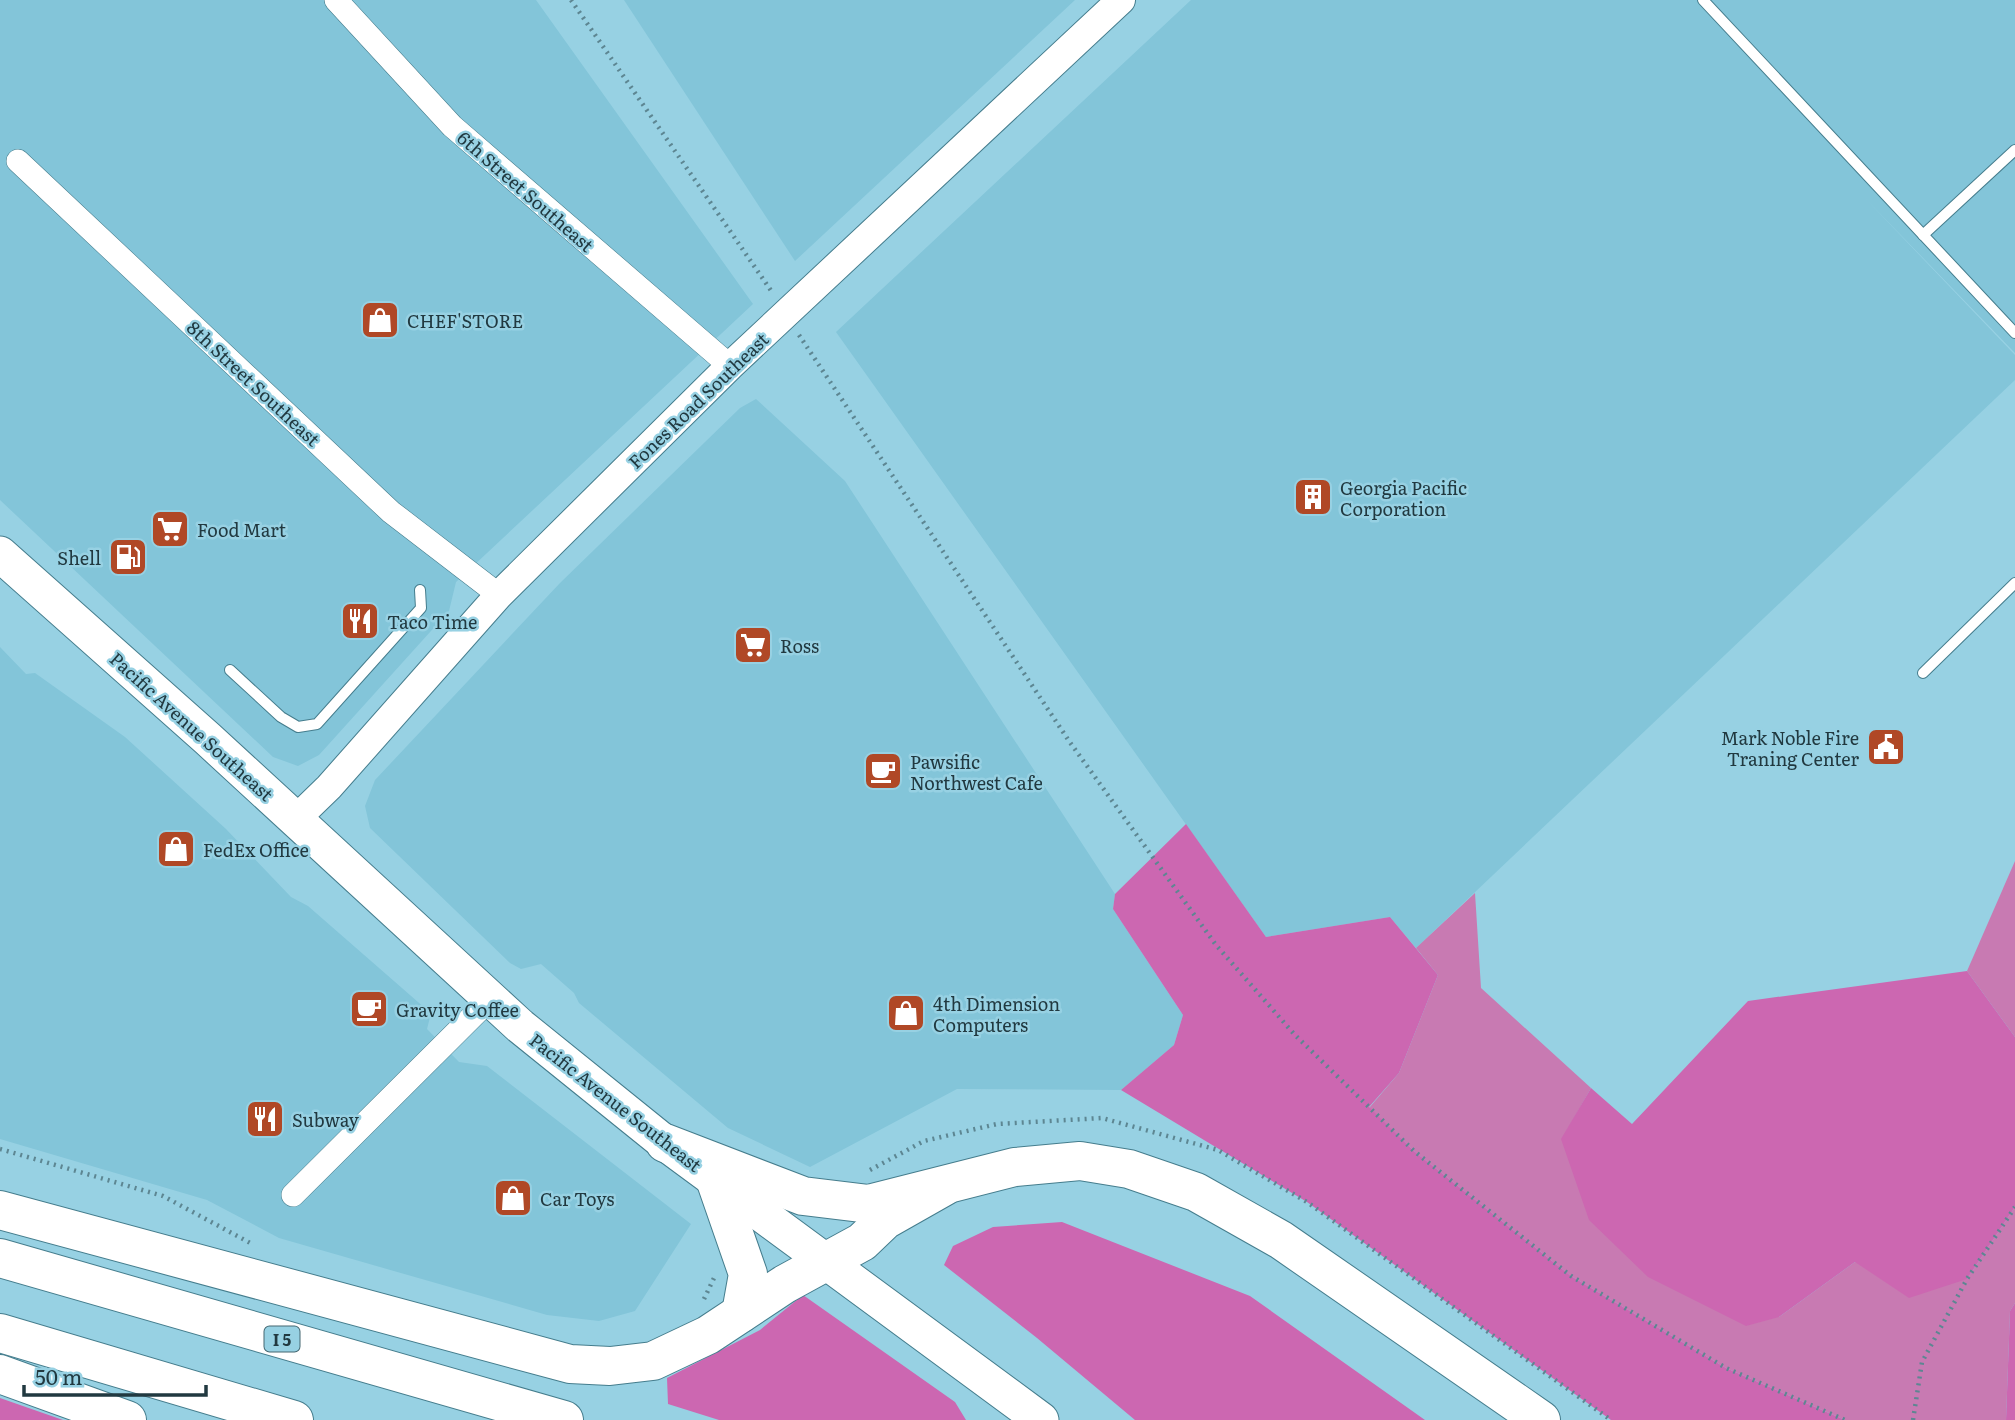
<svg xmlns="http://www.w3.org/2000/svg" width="2015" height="1420" font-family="Literata,serif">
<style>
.built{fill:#83c5d9}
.green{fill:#c87ab2}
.forest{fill:#cc67b1}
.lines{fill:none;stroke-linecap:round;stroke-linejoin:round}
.service-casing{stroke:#457d8d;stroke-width:12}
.minor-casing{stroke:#457d8d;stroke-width:24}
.tertiary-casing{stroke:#457d8d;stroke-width:30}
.primary-casing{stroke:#457d8d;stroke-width:37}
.motorway-casing{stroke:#457d8d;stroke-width:40}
.path{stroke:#5d8692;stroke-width:4.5;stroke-dasharray:2 5;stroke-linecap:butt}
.service{stroke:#fff;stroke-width:10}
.minor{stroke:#fff;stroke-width:23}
.tertiary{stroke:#fff;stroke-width:28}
.primary{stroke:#fff;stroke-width:35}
.motorway{stroke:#fff;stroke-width:38}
.labels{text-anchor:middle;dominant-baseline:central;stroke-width:5;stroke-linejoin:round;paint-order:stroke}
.shield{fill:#97d1e3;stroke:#446771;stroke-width:2}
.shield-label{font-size:16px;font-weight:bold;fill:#213940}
.street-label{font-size:18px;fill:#213940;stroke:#97d1e3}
.poi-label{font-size:18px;fill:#213940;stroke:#97d1e3;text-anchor:start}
</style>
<rect width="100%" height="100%" fill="#97d1e3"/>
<g class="built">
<path d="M 0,0 L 536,0 L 753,304 L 456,582 L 449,611 L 319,755 L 298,766 L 273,757 L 0,500 Z"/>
<path d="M 624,0 L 1075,0 L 795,261 Z"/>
<path d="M 1191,0 L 2015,0 L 2015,353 L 1862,195 L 2015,355 L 2015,380 L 1416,948 L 1390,917 L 1266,937 L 836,332 Z"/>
<path d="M 756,399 L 845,481 L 1115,894 L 1113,909 L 1183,1015 L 1174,1045 L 1121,1090 L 957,1089 L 810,1167 L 728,1128 L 579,1003 L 574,993 L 541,964 L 521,969 L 510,963 L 370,828 L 365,806 L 375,780 L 560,583 L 740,408 Z"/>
<path d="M 0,647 L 26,674 L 35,673 L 125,737 L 226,829 L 291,897 L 308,906 L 426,1009 L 430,1017 L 427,1029 L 459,1062 L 487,1066 L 691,1224 L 635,1311 L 599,1321 L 547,1315 L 279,1238 L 207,1200 L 0,1139 Z"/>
</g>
<g class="green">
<path d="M 2015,861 L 2015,1037 L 1967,971 Z"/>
<path d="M 1475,893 L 1481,988 L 1591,1088 L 1562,1139 L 1779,1317 L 1855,1262 L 1967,1279 L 2015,1207 L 2015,1303 L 2010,1311 L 2006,1420 L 1845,1420 L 1726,1368 L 1571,1276 L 1414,1151 L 1369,1108 L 1399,1073 L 1438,975 L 1416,948 Z"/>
</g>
<g class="forest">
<path d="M 1186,824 L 1266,937 L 1390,917 L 1438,975 L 1399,1073 L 1369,1107 L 1414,1151 L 1571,1276 L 1726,1368 L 1845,1420 L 1611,1420 L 1307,1202 L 1121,1090 L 1174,1045 L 1183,1015 L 1113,909 L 1115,894 Z"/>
<path d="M 1967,971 L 2015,1037 L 2015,1207 L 1967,1279 L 1909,1298 L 1855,1262 L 1779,1317 L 1746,1326 L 1648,1277 L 1589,1220 L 1561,1139 L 1591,1088 L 1632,1124 L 1748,1001 Z"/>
<path d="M 1062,1222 L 1250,1296 L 1425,1420 L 1135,1420 L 1037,1338 L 944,1265 L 953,1246 L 993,1227 Z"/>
<path d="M 803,1295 L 955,1402 L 966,1420 L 719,1420 L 668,1404 L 667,1378 L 760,1330 Z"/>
<path d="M 2015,1303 L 2015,1420 L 2006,1420 L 2010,1311 Z"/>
<path d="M 0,1398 L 63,1420 L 0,1420 Z"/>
</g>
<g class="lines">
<defs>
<g id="service">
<path d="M 1703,0 L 2015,333"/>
<path d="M 1923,235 L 2015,150"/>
<path d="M 230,670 L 281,717 L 298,727 L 317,724 L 421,608 L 420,590"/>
<path d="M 1923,673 L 2015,583"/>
</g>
<g id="minor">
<path d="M 336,0 L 452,126 L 730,366"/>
<path d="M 18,161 L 391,512 L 499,595"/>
<path d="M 293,1195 L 489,1000"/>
</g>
<path id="tertiary" d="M 295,820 L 329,787 L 499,595 L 730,366 L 1121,0"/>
<path id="primary" d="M 0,554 L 208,739 L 520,1026 L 665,1143 L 1041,1420"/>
<g id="motorway">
<path d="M 665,1143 L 803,1196 L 869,1204 L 1015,1167 L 1080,1161 L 1129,1169 L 1196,1192 L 1281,1240 L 1541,1420"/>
<path d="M 715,1179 L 748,1274 L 741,1313"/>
<path d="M 0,1210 L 570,1364 L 610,1366 L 653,1361 L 708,1335 L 785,1284 L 862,1242 L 885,1220 L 945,1186"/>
<path d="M 0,1258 L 564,1420"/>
<path d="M 0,1333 L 294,1420"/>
<path d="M 0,1374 L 127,1420"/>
</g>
</defs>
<use href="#service" class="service-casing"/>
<use href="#minor" class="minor-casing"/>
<use href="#tertiary" class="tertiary-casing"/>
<use href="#primary" class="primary-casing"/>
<use href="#motorway" class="motorway-casing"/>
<g class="path">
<path d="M 571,0 L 772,292"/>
<path d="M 799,335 L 1069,741 L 1216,945 L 1295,1035 L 1414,1151 L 1571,1276 L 1726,1368 L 1845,1420"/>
<path d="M 0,1149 L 163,1196 L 254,1245"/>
<path d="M 870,1170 L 924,1141 L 997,1124 L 1102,1118 L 1218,1150 L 1307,1202 L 1611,1420"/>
<path d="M 704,1299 L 714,1278"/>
<path d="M 1913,1420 L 1922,1362 L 1967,1279 L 2015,1207"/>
</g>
<use href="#service" class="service"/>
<use href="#minor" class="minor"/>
<use href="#tertiary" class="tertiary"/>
<use href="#primary" class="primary"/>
<use href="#motorway" class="motorway"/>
</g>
<defs>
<symbol id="shop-square" viewBox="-11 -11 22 22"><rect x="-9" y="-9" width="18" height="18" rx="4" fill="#b04826" stroke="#97d1e3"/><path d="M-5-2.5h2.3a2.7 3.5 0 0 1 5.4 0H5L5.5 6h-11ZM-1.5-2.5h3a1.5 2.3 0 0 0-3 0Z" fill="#fff"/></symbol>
<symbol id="building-square" viewBox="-11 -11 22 22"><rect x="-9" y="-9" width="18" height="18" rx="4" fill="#b04826" stroke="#97d1e3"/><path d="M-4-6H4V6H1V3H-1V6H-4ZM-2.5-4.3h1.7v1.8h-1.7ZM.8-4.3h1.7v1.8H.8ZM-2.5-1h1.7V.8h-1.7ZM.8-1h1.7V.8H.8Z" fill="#fff"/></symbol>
<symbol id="supermarket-square" viewBox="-11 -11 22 22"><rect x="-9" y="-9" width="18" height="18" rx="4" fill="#b04826" stroke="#97d1e3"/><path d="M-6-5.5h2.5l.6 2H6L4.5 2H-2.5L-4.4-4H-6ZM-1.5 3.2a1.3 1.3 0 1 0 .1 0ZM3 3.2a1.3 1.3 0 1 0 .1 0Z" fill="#fff"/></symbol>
<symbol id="fuel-square" viewBox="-11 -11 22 22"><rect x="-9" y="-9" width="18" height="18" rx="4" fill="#b04826" stroke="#97d1e3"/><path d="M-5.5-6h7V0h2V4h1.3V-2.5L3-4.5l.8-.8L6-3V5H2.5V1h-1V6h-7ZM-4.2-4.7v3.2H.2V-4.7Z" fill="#fff"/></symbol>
<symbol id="restaurant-square" viewBox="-11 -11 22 22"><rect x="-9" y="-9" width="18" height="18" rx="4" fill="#b04826" stroke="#97d1e3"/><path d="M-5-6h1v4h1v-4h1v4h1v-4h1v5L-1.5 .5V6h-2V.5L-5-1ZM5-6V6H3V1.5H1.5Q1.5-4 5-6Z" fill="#fff"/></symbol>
<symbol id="civic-square" viewBox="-11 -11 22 22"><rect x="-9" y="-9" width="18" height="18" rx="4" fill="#b04826" stroke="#97d1e3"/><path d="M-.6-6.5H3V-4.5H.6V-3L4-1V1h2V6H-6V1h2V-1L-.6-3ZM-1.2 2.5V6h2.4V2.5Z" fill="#fff"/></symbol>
<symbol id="cafe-square" viewBox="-11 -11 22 22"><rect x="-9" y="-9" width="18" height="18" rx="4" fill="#b04826" stroke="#97d1e3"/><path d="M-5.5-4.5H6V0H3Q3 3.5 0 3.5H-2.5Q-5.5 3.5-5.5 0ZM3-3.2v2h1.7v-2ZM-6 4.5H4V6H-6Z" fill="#fff"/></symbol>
</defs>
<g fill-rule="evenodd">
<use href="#shop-square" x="358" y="298" width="44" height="44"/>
<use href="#building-square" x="1291" y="475" width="44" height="44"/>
<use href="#supermarket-square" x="148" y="507" width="44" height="44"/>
<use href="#fuel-square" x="106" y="535" width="44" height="44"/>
<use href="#restaurant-square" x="338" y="599" width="44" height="44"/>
<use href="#supermarket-square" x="731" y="623" width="44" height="44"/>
<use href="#civic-square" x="1864" y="725" width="44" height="44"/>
<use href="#cafe-square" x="861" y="749" width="44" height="44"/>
<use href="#shop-square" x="154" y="827" width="44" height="44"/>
<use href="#cafe-square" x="347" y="987" width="44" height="44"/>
<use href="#shop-square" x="884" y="991" width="44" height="44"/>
<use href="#restaurant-square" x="243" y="1097" width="44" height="44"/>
<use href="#shop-square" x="491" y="1176" width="44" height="44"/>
</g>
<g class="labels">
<rect class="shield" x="264.5" y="1326.5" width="35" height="25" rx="5"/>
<g class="shield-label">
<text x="282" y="1339">I 5</text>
</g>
<g class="street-label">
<text transform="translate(526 191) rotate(41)">6th Street Southeast</text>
<text transform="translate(254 383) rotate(43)">8th Street Southeast</text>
<text transform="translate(698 400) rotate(-44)">Fones Road Southeast</text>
<text transform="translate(192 726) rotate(42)">Pacific Avenue Southeast</text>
<text transform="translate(616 1102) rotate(38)">Pacific Avenue Southeast</text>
</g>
<g class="poi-label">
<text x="407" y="320">CHEF'STORE</text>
<text x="1340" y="487">Georgia Pacific<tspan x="1340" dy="21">Corporation</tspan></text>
<text x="197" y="529">Food Mart</text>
<text x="101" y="557" text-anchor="end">Shell</text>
<text x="387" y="621">Taco Time</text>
<text x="780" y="645">Ross</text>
<text x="1859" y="737" text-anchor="end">Mark Noble Fire<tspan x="1859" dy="21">Traning Center</tspan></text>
<text x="910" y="761">Pawsific<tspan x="910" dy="21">Northwest Cafe</tspan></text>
<text x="203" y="849">FedEx Office</text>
<text x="933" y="1003">4th Dimension<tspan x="933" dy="21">Computers</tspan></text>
<text x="396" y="1009">Gravity Coffee</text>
<text x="292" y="1119">Subway</text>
<text x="540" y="1198">Car Toys</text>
</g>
</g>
<path d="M24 1385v10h182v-10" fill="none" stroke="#213940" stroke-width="3.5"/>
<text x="35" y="1385" font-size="21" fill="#213940" stroke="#97d1e3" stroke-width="5" paint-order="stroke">50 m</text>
</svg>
